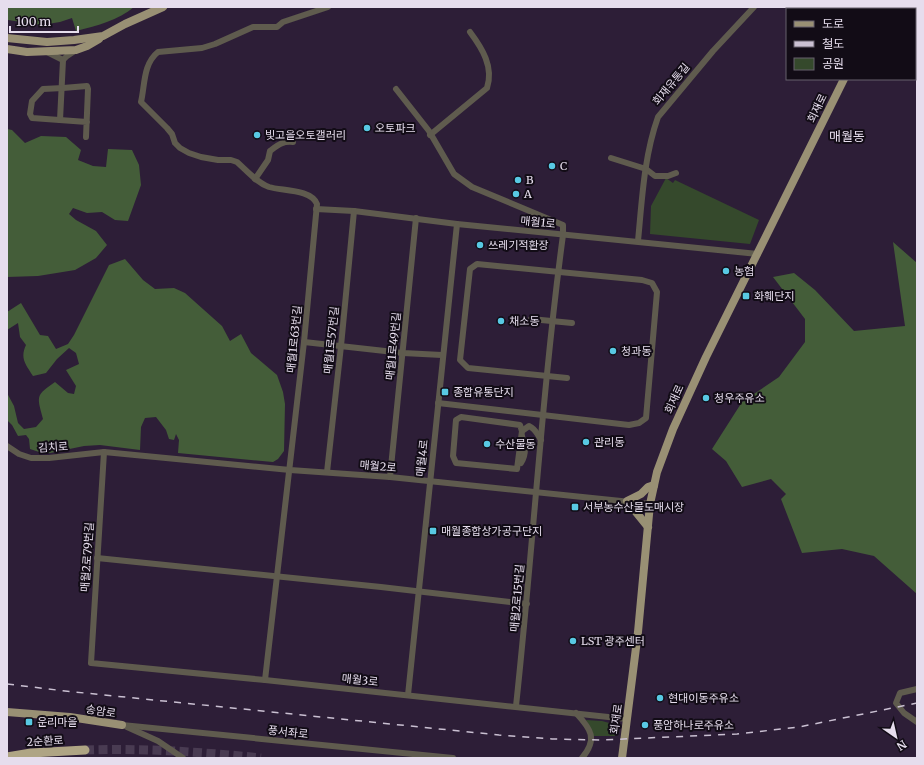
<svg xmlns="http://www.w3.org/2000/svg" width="924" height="765" font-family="Merriweather,'Noto Sans KR',serif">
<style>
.green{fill:#35492c}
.forest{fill:#445d39}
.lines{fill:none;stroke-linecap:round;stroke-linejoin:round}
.highway-tunnel{stroke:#493b52;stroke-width:9;stroke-dasharray:9 4.5;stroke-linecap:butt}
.minor{stroke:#5f5b4e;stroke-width:6}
.major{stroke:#999074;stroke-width:8}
.highway{stroke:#afa584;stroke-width:9}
.rail{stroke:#cac0d2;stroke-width:1.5;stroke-dasharray:7 7;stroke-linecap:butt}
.poi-dot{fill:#58c9e3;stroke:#120c16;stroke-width:1.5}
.labels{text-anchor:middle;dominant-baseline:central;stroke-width:4;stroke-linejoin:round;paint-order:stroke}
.street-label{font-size:11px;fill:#e6dded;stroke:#120c16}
.poi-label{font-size:11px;fill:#e6dded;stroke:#120c16;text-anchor:start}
.quarter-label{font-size:13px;fill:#e6dded;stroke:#120c16}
</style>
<rect width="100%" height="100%" fill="#2d1e37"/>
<g class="green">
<path d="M 666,178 L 673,183 L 675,180 L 759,220 L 750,244 L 650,234 L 651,206 Z"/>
<path d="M 586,720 L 602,721 L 613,724 L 616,729 L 615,736 L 589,736 L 589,725 Z"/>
</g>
<g class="forest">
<path d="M 7,7 L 134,7 C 119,20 96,26 76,31 L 72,18 L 60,22 L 41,25 L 8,20 Z"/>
<path d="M 7,129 L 12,130 L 25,143 L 41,136 L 66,137 L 81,150 L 78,160 L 93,166 L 106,167 L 108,149 L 132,150 L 139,165 L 141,185 L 128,221 L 115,220 L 102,212 L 87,213 L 73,208 L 69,214 L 76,220 L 96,231 L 107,245 L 96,258 L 75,270 L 38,276 L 7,277 Z"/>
<path d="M 893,242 L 917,263 L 917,594 L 874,556 L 842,549 L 802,553 L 781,499 L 786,494 L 771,479 L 742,487 L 726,461 L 712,449 L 742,402 L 779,377 L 805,342 L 805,319 L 773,277 L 794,273 L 815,290 L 854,331 L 905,326 Z"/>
<path d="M 125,259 L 143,280 L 155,289 L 174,288 L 185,293 L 222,326 L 230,341 L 241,334 L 251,353 L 277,375 L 283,392 L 285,404 L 284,451 L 278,459 L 273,462 L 178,453 L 179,440 L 176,434 L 174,440 L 169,439 L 166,430 L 156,417 L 145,418 L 141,427 L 140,450 L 100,445 L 84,446 L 50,453 L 42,453 L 30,449 L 29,439 L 26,435 L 18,436 L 12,425 L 7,420 L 7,393 L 14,406 L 18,423 L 24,429 L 36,427 L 43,419 C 37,396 35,396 55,382 L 68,393 L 74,394 L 76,386 L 66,370 L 79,364 L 76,353 L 69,348 L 57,359 L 46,373 L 33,376 C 25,364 20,358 26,345 L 20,337 L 18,323 L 7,330 L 7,312 L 21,303 L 40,335 L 48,336 L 56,349 L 68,344 L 74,335 L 109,265 Z"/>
</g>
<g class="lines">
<path class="highway-tunnel" d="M 85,750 C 144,748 202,752 261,758"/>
<g class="minor">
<path d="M 896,9 L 897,7"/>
<path d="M 47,52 L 63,60"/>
<path d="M 915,66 L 917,68"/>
<path d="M 396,89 L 429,131 L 454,174 L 472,187 L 563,225 L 563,235 C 542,391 533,549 516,706"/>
<path d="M 60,120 L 63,60 L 67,56 L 76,50"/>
<path d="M 430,135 L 487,88 C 494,67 482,48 470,32"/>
<path d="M 86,137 L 88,89 L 87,86 L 63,88 L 43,89 L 32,101 L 30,114 L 32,118 L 87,122"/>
<path d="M 611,158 L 646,169 L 655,176 L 668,176 L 676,173"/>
<path d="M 255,179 L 268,160 L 270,151 C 278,145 282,141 293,142"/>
<path d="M 316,209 L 354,211 L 457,224 L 758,254"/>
<path d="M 638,241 C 642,200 644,156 658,117 L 713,51 L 754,7"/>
<path d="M 531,319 L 572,323"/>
<path d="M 304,342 L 403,353 L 442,355"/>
<path d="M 438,403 L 629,425 L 639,423 L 646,418 L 657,292 L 652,283 L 642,280 L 477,264 L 470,269 L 460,360 L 468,368 L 567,378"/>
<path d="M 461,417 L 520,425 L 522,431 L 517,469 L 456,463 L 453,456 L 456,420 Z"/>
<path d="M 522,431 L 529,426 C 536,429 537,434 541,440"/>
<path d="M 7,446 L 19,454 L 31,458 L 49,458 L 104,452 L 290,470 L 390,477 L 650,504"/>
<path d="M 104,452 L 91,663 L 265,680 L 627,719"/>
<path d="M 521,463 C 527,453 525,446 522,436"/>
<path d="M 327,472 L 341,346 L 354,211"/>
<path d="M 390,477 L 416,218"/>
<path d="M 97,558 L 381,587 L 527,604"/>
<path d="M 265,680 L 304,342 L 317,204 C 311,189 282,191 269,187 C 256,182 247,171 237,162 L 231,160 L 218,160 L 201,157 L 189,153 L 180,148 L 175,143 L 172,134 L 167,128 L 141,102 C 145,85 143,64 158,52 L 202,48 L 215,44 L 253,27 L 277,27 L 283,22 L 328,7"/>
<path d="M 917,689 L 900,693 L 896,703 L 904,713 L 917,722"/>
<path d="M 408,695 L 457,224"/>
<path d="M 576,713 C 591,729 598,739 582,758"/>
<path d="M 122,725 L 453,758"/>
<path d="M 127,727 L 158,741 L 183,758"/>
</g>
<g class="major">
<path d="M 808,7 L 812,9"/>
<path d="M 879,9 L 880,7"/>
<path d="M 7,38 L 47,42 L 74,40 L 103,36 L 125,24 L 163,7"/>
<path d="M 7,49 L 27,52 L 76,50 L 87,46 L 99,39"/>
<path d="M 648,527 L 627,501 L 641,494 L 648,487 L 654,485"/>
<path d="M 7,712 L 70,717 L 122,725"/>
<path d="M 622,758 L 638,632 L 650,504 L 657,472 L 673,429 L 706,357 L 844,79"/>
</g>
<path class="highway" d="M 7,757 L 31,753 L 85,750"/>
<path class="rail" d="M 7,684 L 65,691 L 499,735 L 552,739 L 601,740 L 737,734 L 799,727 L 917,703"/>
</g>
<g class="poi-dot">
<circle cx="367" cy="128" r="4"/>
<circle cx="257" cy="135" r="4"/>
<circle cx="552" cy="166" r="4"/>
<circle cx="518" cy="180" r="4"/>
<circle cx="516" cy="194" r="4"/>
<circle cx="480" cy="245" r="4"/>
<circle cx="726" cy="271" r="4"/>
<rect x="742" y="292" width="8" height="8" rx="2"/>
<circle cx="501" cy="321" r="4"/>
<circle cx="613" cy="351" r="4"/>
<rect x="441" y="388" width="8" height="8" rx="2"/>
<circle cx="706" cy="398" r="4"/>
<circle cx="586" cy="442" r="4"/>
<circle cx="487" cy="444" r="4"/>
<rect x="571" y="503" width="8" height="8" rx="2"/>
<rect x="429" y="527" width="8" height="8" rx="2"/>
<circle cx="573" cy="641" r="4"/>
<circle cx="660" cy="698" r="4"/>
<rect x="25" y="718" width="8" height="8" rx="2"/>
<circle cx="645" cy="725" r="4"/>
</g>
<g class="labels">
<g class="street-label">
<text transform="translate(671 84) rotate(-50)">회재유통길</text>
<text transform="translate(817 108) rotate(-64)">회재로</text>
<text transform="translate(538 222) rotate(6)">매월1로</text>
<text transform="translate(294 339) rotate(-84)">매월1로63번길</text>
<text transform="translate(331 340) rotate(-84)">매월1로57번길</text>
<text transform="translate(393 346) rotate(-84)">매월1로49번길</text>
<text transform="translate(674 399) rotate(-66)">회재로</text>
<text transform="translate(53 447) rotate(-4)">김치로</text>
<text transform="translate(422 458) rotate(-84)">매월4로</text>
<text transform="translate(378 466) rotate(5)">매월2로</text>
<text transform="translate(87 557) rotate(-86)">매월2로79번길</text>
<text transform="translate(517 598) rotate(-85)">매월2로15번길</text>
<text transform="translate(360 680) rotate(6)">매월3로</text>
<text transform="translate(101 711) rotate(9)">송암로</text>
<text transform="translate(616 719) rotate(-82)">회재로</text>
<text transform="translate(288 732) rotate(6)">풍서좌로</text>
<text transform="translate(45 741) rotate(-3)">2순환로</text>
</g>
<g class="poi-label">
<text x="375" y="128">오토파크</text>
<text x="265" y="135">빛고을오토갤러리</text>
<text x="560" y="166">C</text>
<text x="526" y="180">B</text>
<text x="524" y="194">A</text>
<text x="488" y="245">쓰레기적환장</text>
<text x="734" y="271">농협</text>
<text x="754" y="296">화훼단지</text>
<text x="509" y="321">채소동</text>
<text x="621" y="351">청과동</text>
<text x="453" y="392">종합유통단지</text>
<text x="714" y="398">청우주유소</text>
<text x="594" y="442">관리동</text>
<text x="495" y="444">수산물동</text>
<text x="583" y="507">서부농수산물도매시장</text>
<text x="441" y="531">매월종합상가공구단지</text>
<text x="581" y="641">LST 광주센터</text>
<text x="668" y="698">현대이동주유소</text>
<text x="37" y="722">운리마을</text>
<text x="653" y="725">풍암하나로주유소</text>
</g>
<g class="quarter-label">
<text x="847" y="136">매월동</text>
</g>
</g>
<rect width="924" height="765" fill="none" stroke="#e6dded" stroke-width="16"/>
<rect x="786" y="8" width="130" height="72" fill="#120c16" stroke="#67606c"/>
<rect x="794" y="21" width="20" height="6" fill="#999074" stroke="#67606c"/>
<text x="822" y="28" font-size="12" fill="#e6dded">도로</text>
<rect x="794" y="41" width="20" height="6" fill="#cac0d2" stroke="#67606c"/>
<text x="822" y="48" font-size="12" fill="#e6dded">철도</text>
<rect x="794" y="58" width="20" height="12" fill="#35492c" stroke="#67606c"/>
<text x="822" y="68" font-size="12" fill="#e6dded">공원</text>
<g transform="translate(896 737) rotate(146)" stroke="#120c16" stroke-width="3" paint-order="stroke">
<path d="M0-3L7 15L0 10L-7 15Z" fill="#e6dded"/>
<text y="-6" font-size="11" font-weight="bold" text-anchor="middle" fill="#e6dded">N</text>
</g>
<path d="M10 26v6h68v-6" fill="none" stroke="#e6dded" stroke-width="2"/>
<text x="16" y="26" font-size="12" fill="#e6dded" stroke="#120c16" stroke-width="3" paint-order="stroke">100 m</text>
</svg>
